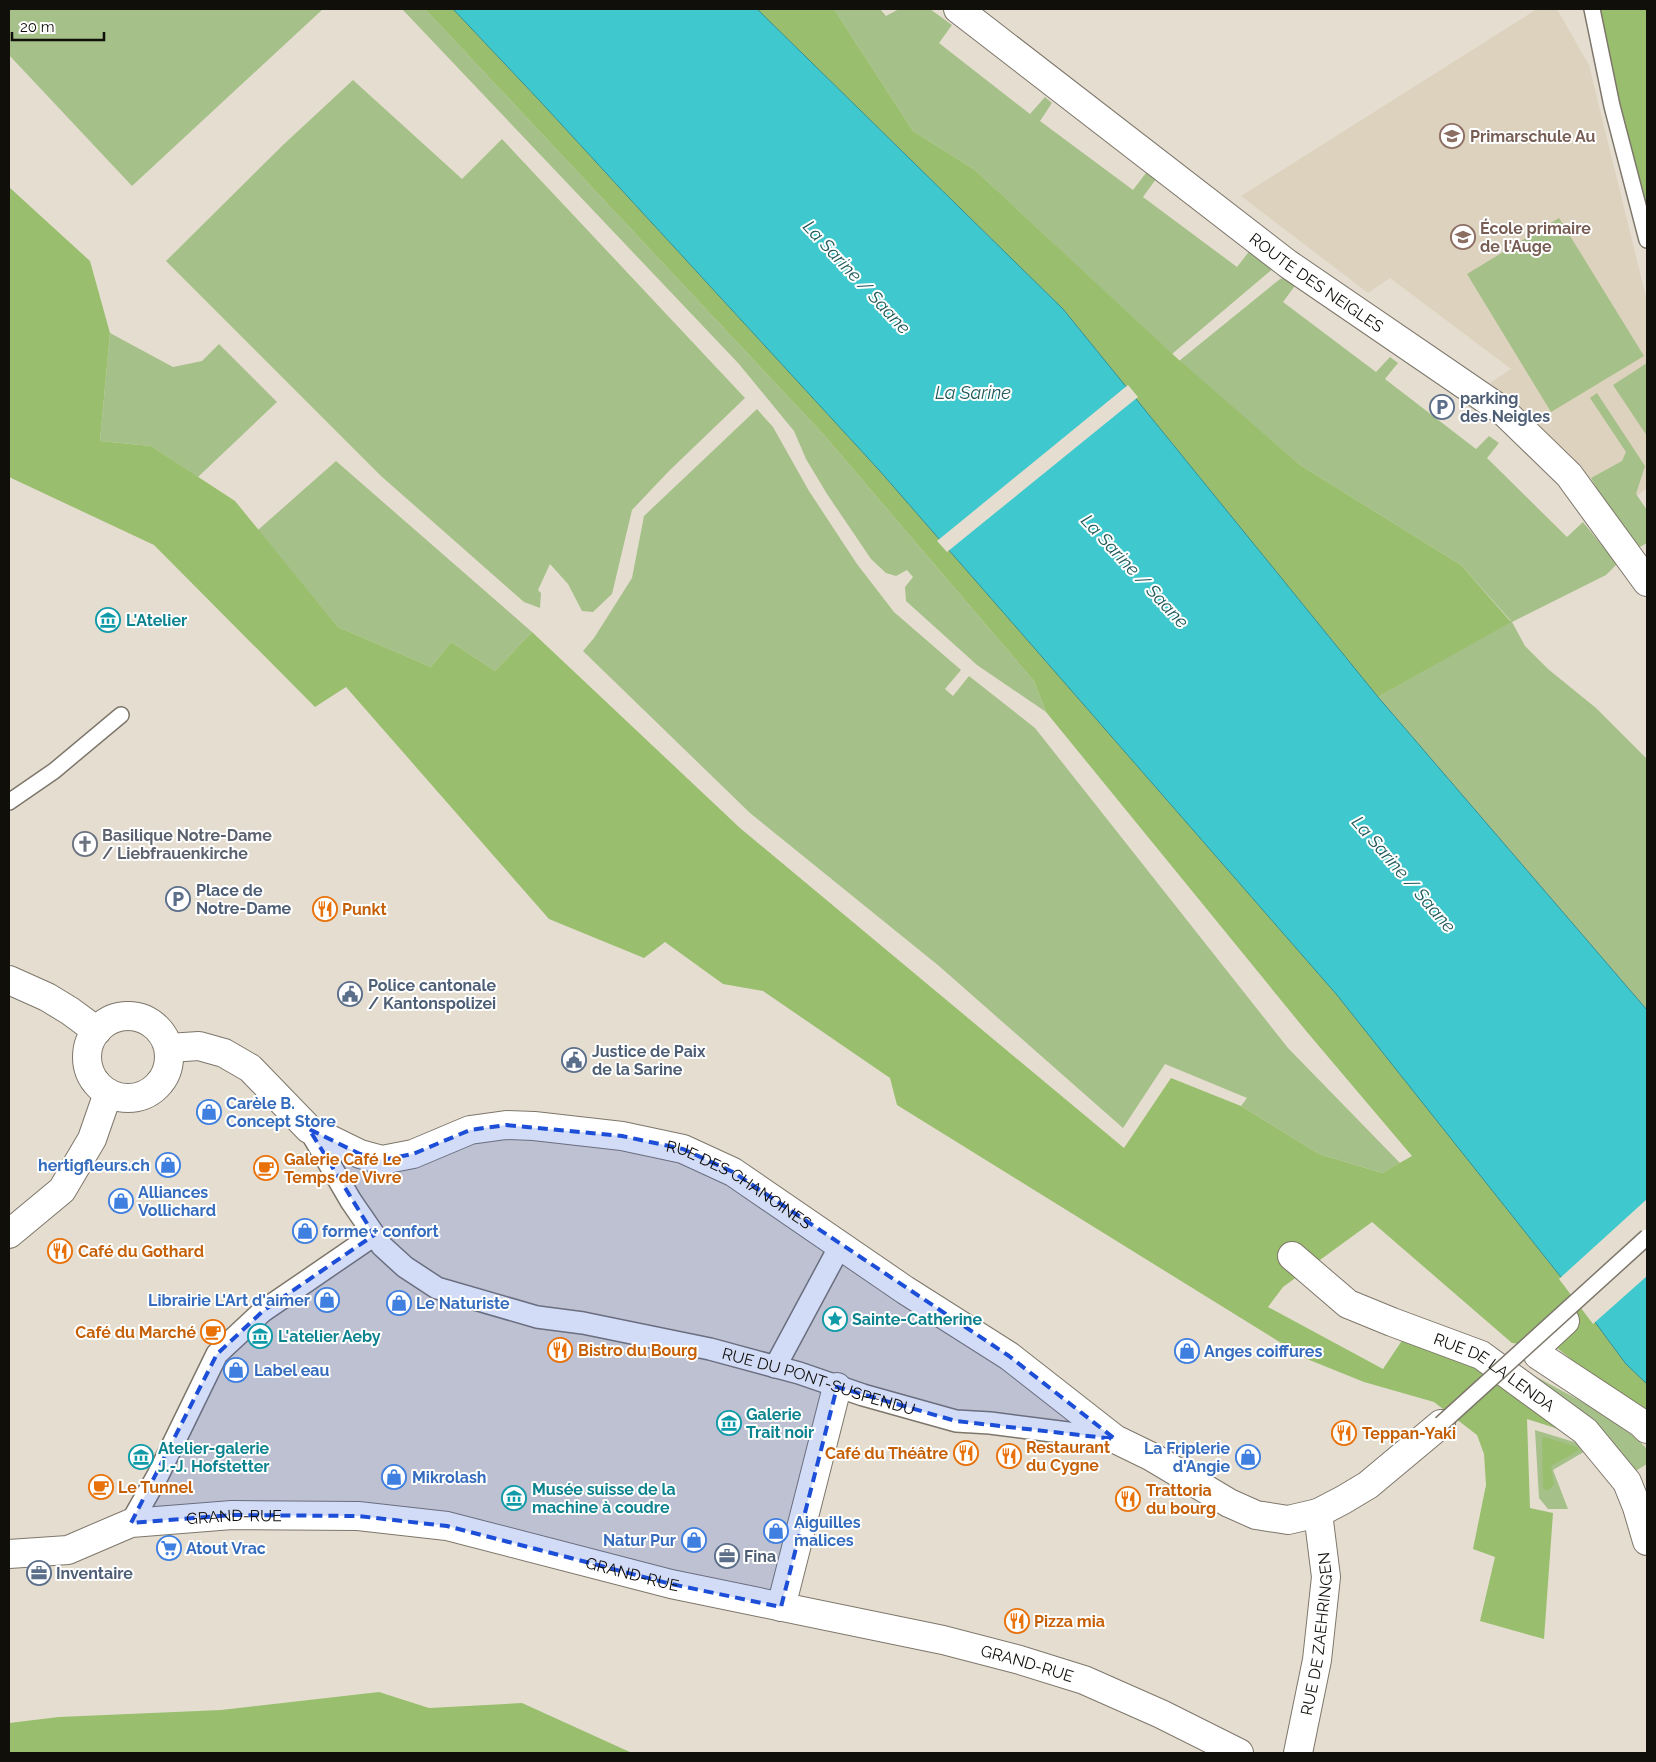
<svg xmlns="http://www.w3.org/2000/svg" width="1656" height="1762" font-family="Raleway,sans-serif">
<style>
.built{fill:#ddd2be}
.green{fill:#a6c089}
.forest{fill:#99be6e}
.water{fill:#3fc8cd;stroke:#319092}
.pier{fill:#e5ded0}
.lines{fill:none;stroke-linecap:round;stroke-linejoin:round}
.service-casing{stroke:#7d766a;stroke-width:18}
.pedestrian-casing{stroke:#7d766a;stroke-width:24}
.minor-casing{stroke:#7d766a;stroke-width:30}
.secondary-casing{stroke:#7d766a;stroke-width:30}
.service{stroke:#fff;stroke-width:15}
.pedestrian{stroke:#fff;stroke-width:21}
.minor{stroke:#fff;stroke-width:28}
.secondary{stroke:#fff;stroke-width:28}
.service-bridge-casing{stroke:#7d766a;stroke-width:18;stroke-linecap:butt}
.service-bridge{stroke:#fff;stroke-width:15}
.marked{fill:#1d4ed8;fill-opacity:0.2;stroke:#1d4ed8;stroke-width:4;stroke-dasharray:10 6;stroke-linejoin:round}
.labels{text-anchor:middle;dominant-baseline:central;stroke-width:4;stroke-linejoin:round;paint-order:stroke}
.education-label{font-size:16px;font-weight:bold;fill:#785e54;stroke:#fff;text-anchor:start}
.street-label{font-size:16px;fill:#110f0a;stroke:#fff}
.service-label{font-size:16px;font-weight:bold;fill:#4e5e75;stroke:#fff;text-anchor:start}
.culture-label{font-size:16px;font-weight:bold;fill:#0d838f;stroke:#fff;text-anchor:start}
.worship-label{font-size:16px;font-weight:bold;fill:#5b616d;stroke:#fff;text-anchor:start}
.food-label{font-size:16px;font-weight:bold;fill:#c56008;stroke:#fff;text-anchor:start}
.shop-label{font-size:16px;font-weight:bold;fill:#366cbe;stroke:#fff;text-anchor:start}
.water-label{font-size:18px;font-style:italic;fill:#225a5c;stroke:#fff}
</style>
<rect width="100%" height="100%" fill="#e5ded0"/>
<path class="built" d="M 1537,9 L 1557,9 L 1589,65 L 1647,301 L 1647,488 L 1637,496 L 1605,502 L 1578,463 L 1506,395 L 1490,383 L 1511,369 L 1390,278 L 1368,293 L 1241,196 Z"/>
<g class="green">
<path d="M 9,9 L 323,9 L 132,186 L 9,55 Z"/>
<path d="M 402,9 L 425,9 L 824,435 L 1034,681 L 1046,712 L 977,665 L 906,601 L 905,587 L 913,577 L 907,570 L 896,576 L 886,573 L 871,559 L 827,494 L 806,459 L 794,431 L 739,364 Z"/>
<path d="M 834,9 L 880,9 L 886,16 L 899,9 L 930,9 L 952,25 L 939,43 L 1030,114 L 1045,97 L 1052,103 L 1040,121 L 1133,190 L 1146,173 L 1156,179 L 1143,197 L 1237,267 L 1251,249 L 1275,267 L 1172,354 L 975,170 L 913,131 Z"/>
<path d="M 353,80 L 462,179 L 502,139 L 745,398 L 669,471 L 632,510 L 612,594 L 593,612 L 582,611 L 568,584 L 550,564 L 538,590 L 541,593 L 540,608 L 524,602 L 381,476 L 166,261 L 283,145 Z"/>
<path d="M 1559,218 L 1644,356 L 1551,412 L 1467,274 Z"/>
<path d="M 1289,277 L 1297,283 L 1283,302 L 1376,372 L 1390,357 L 1398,363 L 1385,379 L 1476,449 L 1489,436 L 1499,443 L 1487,458 L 1567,537 L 1583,522 L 1617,564 L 1606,575 L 1512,622 L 1525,646 L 1548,669 L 1596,708 L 1647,759 L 1647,1010 L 1378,697 L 1511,621 L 1461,565 L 1300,465 L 1179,361 L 1280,279 Z"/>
<path d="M 110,333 L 173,367 L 202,361 L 219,344 L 277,402 L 198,477 L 151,446 L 100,441 Z"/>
<path d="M 1647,363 L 1647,436 L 1613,385 Z"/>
<path d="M 1597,393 L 1645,466 L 1636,494 L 1647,510 L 1647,543 L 1640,547 L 1635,545 L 1605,504 L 1591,478 L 1622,461 L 1626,452 L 1590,398 Z"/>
<path d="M 757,409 L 773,427 L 809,491 L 857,564 L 894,612 L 961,670 L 945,689 L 953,696 L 969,676 L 1035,728 L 1288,1048 L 1400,1163 L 1382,1173 L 1319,1154 L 1241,1106 L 1247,1098 L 1165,1064 L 1123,1128 L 939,966 L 750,813 L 583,651 L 594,638 L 632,578 L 644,516 Z"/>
<path d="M 336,461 L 532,632 L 495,671 L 451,642 L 431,667 L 338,627 L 258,530 Z"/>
<path d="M 1530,1373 C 1568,1395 1617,1417 1647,1449 L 1647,1464 L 1632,1473 L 1523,1378 Z"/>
<path d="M 1535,1430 L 1584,1445 L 1587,1450 L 1553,1470 L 1568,1509 L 1548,1509 L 1539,1498 Z"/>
</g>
<g class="forest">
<path d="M 425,9 L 453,9 L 539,100 L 879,470 L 1337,995 L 1572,1291 L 1626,1364 L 1647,1384 L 1647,1416 L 1620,1398 L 1557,1348 L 1512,1343 L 1372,1222 L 1283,1287 L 1268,1307 L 1383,1369 L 1407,1333 L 1479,1366 L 1571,1433 L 1527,1419 L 1530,1508 L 1553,1513 L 1544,1639 L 1480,1621 L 1495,1557 L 1473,1549 L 1486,1485 L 1484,1454 L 1477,1435 L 1434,1402 L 1364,1382 L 1307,1359 L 897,1105 L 890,1078 L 763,991 L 723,984 L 665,942 L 644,958 L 549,919 L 346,687 L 315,707 L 154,545 L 9,477 L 9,187 L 90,261 L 110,333 L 100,441 L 151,446 L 235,501 L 338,627 L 431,667 L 451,642 L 495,671 L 532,632 L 740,828 L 1124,1148 L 1171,1078 L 1241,1106 L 1319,1154 L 1382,1173 L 1412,1156 L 1307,1032 L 1046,712 L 1034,681 L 824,435 Z"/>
<path d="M 757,9 L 834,9 L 913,131 L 975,170 L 1179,360 L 1300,465 L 1461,565 L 1511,622 L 1378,697 L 1063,309 Z"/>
<path d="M 1598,9 L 1647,9 L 1647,219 L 1619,103 Z"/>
<path d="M 1544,1437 L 1577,1447 L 1579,1450 L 1551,1466 L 1554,1484 L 1549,1490 L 1543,1489 L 1542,1439 Z"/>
<path d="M 379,1692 L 429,1708 L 522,1703 L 632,1753 L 9,1753 L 9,1723 L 59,1717 L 221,1710 Z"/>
</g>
<path class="water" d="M 453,9 L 757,9 L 1063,309 L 1378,697 L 1647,1010 L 1647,1384 L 1626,1364 L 1572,1291 L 1337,995 L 879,470 L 539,100 Z"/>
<g class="pier">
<path d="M 1128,385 L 1138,397 L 947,552 L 937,541 Z"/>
<path d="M 1647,1199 L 1647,1276 L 1593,1324 L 1559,1279 Z"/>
</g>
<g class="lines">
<defs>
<g id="service">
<path d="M 1592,9 L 1612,106 L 1647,240"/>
<path d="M 9,802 L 54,771 L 121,715"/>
</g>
<g id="pedestrian">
<path id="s1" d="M 309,1129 L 351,1201 L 382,1246 L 405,1267 L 437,1288 L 537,1317 L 583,1323 L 710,1349 L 799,1373 L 863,1395 L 956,1421 L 990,1423 L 1115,1439"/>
<path d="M 775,1367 L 840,1246"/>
<path d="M 131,1523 L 157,1477 L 217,1354 L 263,1311 L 374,1235"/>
</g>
<g id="minor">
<path id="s2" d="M 958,9 L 1288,264 L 1503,411 L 1569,475 L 1647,582"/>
<path id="s3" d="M 169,1048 L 199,1046 L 224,1053 L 250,1068 L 309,1129 L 360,1154 L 382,1160 L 413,1154 L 470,1130 L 506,1125 L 534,1126 L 622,1136 L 683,1149 L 733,1172 L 905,1290 L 1009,1356 L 1115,1439 L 1152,1457 L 1229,1503 L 1256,1515 L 1288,1520 L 1318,1513 L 1343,1500 L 1368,1485 L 1441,1424"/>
<path id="s4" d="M 1292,1256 L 1348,1304 L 1392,1322 L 1481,1355 L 1585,1431 L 1627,1482 L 1637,1507 L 1647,1541"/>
<path d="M 1565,1321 L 1539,1345 L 1537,1350 L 1538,1355 L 1641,1423 L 1647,1429"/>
<path id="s5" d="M 9,1554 L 68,1550 L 131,1523 L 232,1515 L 358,1516 L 447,1526 L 671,1584 L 943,1640 L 1020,1660 L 1084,1680 L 1161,1714 L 1239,1753"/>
<path d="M 781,1607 L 837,1387"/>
<path id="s6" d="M 1298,1753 L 1317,1660 L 1326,1577 L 1318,1513"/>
</g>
<g id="secondary">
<path d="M 9,980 L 47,997 L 70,1011 L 97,1031"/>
<circle cx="128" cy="1057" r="41"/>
<path d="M 9,1234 L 62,1190 L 92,1139 L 108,1093"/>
</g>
</defs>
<use href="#service" class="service-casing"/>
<use href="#pedestrian" class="pedestrian-casing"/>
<use href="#minor" class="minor-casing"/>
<use href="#secondary" class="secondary-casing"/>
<use href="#service" class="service"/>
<use href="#pedestrian" class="pedestrian"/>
<use href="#minor" class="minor"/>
<use href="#secondary" class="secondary"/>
<defs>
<path id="service-bridge" d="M 1441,1424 L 1647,1237"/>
</defs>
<use href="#service-bridge" class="service-bridge-casing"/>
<use href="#service-bridge" class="service-bridge"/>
</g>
<path class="marked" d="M 506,1125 L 622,1136 L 683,1149 L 733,1172 L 1009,1356 L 1115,1439 L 956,1421 L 837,1387 L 781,1607 L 671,1584 L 447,1526 L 358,1516 L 232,1515 L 131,1523 L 217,1354 L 263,1311 L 374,1235 L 309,1129 L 360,1154 L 382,1160 L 413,1154 L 470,1130 Z"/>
<defs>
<symbol id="school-ring" viewBox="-11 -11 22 22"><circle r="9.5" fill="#fff" stroke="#8d6e63" stroke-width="1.5"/><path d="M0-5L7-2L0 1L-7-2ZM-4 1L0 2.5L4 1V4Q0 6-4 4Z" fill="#8d6e63"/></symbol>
<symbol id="parking-ring" viewBox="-11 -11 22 22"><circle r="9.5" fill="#fff" stroke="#5c6f8a" stroke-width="1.5"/><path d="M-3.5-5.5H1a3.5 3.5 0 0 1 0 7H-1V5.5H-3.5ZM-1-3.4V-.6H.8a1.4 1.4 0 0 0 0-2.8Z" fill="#5c6f8a"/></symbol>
<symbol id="museum-ring" viewBox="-11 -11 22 22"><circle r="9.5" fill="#fff" stroke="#0f9aa8" stroke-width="1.5"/><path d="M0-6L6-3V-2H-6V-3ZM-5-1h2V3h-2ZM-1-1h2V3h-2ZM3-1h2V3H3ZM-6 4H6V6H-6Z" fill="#0f9aa8"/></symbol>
<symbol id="church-ring" viewBox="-11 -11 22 22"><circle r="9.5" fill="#fff" stroke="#6b7280" stroke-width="1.5"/><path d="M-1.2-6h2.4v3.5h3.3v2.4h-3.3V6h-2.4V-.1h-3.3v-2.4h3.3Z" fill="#6b7280"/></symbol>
<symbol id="restaurant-ring" viewBox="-11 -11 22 22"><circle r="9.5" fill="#fff" stroke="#e8710a" stroke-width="1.5"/><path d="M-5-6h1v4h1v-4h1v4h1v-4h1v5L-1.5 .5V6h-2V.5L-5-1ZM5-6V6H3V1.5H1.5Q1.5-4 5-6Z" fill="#e8710a"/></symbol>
<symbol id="civic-ring" viewBox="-11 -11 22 22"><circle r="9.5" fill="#fff" stroke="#5c6f8a" stroke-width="1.5"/><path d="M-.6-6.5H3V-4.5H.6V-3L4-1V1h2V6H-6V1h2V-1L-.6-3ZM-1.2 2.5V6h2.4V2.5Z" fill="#5c6f8a"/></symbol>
<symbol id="shop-ring" viewBox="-11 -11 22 22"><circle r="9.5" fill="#fff" stroke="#3f7fe0" stroke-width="1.5"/><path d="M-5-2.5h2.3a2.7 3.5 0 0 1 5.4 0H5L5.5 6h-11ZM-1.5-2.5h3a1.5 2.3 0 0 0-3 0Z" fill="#3f7fe0"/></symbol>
<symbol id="cafe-ring" viewBox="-11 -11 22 22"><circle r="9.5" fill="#fff" stroke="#e8710a" stroke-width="1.5"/><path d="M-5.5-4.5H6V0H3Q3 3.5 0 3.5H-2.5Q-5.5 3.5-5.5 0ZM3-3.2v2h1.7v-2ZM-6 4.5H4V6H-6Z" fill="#e8710a"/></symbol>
<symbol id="sight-ring" viewBox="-11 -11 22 22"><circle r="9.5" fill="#fff" stroke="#0f9aa8" stroke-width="1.5"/><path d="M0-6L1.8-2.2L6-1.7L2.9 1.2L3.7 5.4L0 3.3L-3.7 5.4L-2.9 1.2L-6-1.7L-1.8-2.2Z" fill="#0f9aa8"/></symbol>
<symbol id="supermarket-ring" viewBox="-11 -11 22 22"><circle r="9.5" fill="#fff" stroke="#3f7fe0" stroke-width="1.5"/><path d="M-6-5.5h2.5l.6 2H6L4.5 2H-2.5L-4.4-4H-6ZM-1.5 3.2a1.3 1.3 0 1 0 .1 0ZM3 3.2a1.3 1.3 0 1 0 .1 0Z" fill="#3f7fe0"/></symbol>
<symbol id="office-ring" viewBox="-11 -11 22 22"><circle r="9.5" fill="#fff" stroke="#5c6f8a" stroke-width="1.5"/><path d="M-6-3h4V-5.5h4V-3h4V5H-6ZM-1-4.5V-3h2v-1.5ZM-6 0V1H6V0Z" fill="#5c6f8a"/></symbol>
</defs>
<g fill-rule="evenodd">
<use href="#school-ring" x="1438" y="122" width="28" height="28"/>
<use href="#school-ring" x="1449" y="223" width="28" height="28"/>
<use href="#parking-ring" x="1428" y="393" width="28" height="28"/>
<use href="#museum-ring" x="94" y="606" width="28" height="28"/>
<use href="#church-ring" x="71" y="830" width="28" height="28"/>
<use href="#parking-ring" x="164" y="885" width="28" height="28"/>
<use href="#restaurant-ring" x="311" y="895" width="28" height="28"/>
<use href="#civic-ring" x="336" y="980" width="28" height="28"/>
<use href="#civic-ring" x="560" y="1046" width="28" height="28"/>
<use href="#shop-ring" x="195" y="1098" width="28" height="28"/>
<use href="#shop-ring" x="154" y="1151" width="28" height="28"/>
<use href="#cafe-ring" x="252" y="1154" width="28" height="28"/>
<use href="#shop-ring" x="107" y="1187" width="28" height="28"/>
<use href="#shop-ring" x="291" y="1217" width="28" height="28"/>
<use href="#restaurant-ring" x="46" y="1237" width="28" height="28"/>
<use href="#shop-ring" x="313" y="1286" width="28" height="28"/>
<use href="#shop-ring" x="385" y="1289" width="28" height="28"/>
<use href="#sight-ring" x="821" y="1305" width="28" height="28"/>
<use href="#cafe-ring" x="199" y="1318" width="28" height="28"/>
<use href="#museum-ring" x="246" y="1322" width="28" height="28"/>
<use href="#restaurant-ring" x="546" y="1336" width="28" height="28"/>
<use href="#shop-ring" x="1173" y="1337" width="28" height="28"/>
<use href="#shop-ring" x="222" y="1356" width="28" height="28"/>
<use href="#museum-ring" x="715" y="1409" width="28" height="28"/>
<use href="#restaurant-ring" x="1330" y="1419" width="28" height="28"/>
<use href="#restaurant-ring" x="952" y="1439" width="28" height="28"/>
<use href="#restaurant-ring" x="995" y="1442" width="28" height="28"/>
<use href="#museum-ring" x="127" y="1443" width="28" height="28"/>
<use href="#shop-ring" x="1234" y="1443" width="28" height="28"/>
<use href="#shop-ring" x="380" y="1463" width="28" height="28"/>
<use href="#cafe-ring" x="87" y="1473" width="28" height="28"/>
<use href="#museum-ring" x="500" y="1484" width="28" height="28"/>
<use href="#restaurant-ring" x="1114" y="1485" width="28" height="28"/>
<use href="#shop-ring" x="762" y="1517" width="28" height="28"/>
<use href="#shop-ring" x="680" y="1526" width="28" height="28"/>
<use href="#supermarket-ring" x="155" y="1534" width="28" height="28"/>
<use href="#office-ring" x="713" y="1542" width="28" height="28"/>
<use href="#office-ring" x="25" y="1559" width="28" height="28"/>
<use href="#restaurant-ring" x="1003" y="1607" width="28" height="28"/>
</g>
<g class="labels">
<g class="education-label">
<text x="1470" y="136">Primarschule Au</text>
<text x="1480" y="228">École primaire<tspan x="1480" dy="18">de l'Auge</tspan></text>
</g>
<g class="street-label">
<text stroke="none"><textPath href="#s2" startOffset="451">ROUTE DES NEIGLES</textPath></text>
<text stroke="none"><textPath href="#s3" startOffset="625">RUE DES CHANOINES</textPath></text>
<text stroke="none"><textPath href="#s4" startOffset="236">RUE DE LA LENDA</textPath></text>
<text stroke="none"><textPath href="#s1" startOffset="601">RUE DU PONT-SUSPENDU</textPath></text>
<text stroke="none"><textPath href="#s5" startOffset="231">GRAND-RUE</textPath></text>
<text stroke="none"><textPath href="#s5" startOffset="636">GRAND-RUE</textPath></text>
<text stroke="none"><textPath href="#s6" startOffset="121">RUE DE ZAEHRINGEN</textPath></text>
<text stroke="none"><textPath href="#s5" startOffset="1041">GRAND-RUE</textPath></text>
</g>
<g class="service-label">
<text x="1460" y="398">parking<tspan x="1460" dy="18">des Neigles</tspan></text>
<text x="196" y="890">Place de<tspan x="196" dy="18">Notre-Dame</tspan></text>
<text x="368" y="985">Police cantonale<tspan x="368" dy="18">/ Kantonspolizei</tspan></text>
<text x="592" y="1051">Justice de Paix<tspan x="592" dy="18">de la Sarine</tspan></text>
<text x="744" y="1556">Fina</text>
<text x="56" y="1573">Inventaire</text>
</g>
<g class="culture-label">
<text x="126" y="620">L'Atelier</text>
<text x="852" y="1319">Sainte-Catherine</text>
<text x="278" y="1336">L'atelier Aeby</text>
<text x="746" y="1414">Galerie<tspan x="746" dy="18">Trait noir</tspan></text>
<text x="158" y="1448">Atelier-galerie<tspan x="158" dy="18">J.-J. Hofstetter</tspan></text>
<text x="532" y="1489">Musée suisse de la<tspan x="532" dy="18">machine à coudre</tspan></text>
</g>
<g class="worship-label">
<text x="102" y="835">Basilique Notre-Dame<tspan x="102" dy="18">/ Liebfrauenkirche</tspan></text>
</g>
<g class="food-label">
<text x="342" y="909">Punkt</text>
<text x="284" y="1159">Galerie Café Le<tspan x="284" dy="18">Temps de Vivre</tspan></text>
<text x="78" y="1251">Café du Gothard</text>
<text x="196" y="1332" text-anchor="end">Café du Marché</text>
<text x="578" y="1350">Bistro du Bourg</text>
<text x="1362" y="1433">Teppan-Yaki</text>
<text x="1026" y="1447">Restaurant<tspan x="1026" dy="18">du Cygne</tspan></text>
<text x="948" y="1453" text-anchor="end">Café du Théâtre</text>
<text x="118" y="1487">Le Tunnel</text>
<text x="1146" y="1490">Trattoria<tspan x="1146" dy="18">du bourg</tspan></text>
<text x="1034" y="1621">Pizza mia</text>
</g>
<g class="shop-label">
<text x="226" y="1103">Carèle B.<tspan x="226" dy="18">Concept Store</tspan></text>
<text x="150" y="1165" text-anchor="end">hertigfleurs.ch</text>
<text x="138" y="1192">Alliances<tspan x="138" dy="18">Vollichard</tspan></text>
<text x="322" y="1231">forme + confort</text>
<text x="310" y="1300" text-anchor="end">Librairie L'Art d'aimer</text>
<text x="416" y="1303">Le Naturiste</text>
<text x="1204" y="1351">Anges coiffures</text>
<text x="254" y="1370">Label eau</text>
<text x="1230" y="1448" text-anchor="end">La Friplerie<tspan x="1230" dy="18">d'Angie</tspan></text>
<text x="412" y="1477">Mikrolash</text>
<text x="794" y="1522">Aiguilles<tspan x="794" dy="18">malices</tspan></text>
<text x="676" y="1540" text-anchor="end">Natur Pur</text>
<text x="186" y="1548">Atout Vrac</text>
</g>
<g class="water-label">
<text transform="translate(857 277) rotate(47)">La Sarine / Saane</text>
<text x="973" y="392">La Sarine</text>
<text transform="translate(1135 571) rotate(47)">La Sarine / Saane</text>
<text transform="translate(1404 874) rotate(49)">La Sarine / Saane</text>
</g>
</g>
<rect width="1656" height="1762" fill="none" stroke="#110f0a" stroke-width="20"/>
<path d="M12 32v8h92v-8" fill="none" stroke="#110f0a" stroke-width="2.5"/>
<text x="20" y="32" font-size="15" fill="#110f0a" stroke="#ffffff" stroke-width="4" paint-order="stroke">20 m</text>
</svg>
